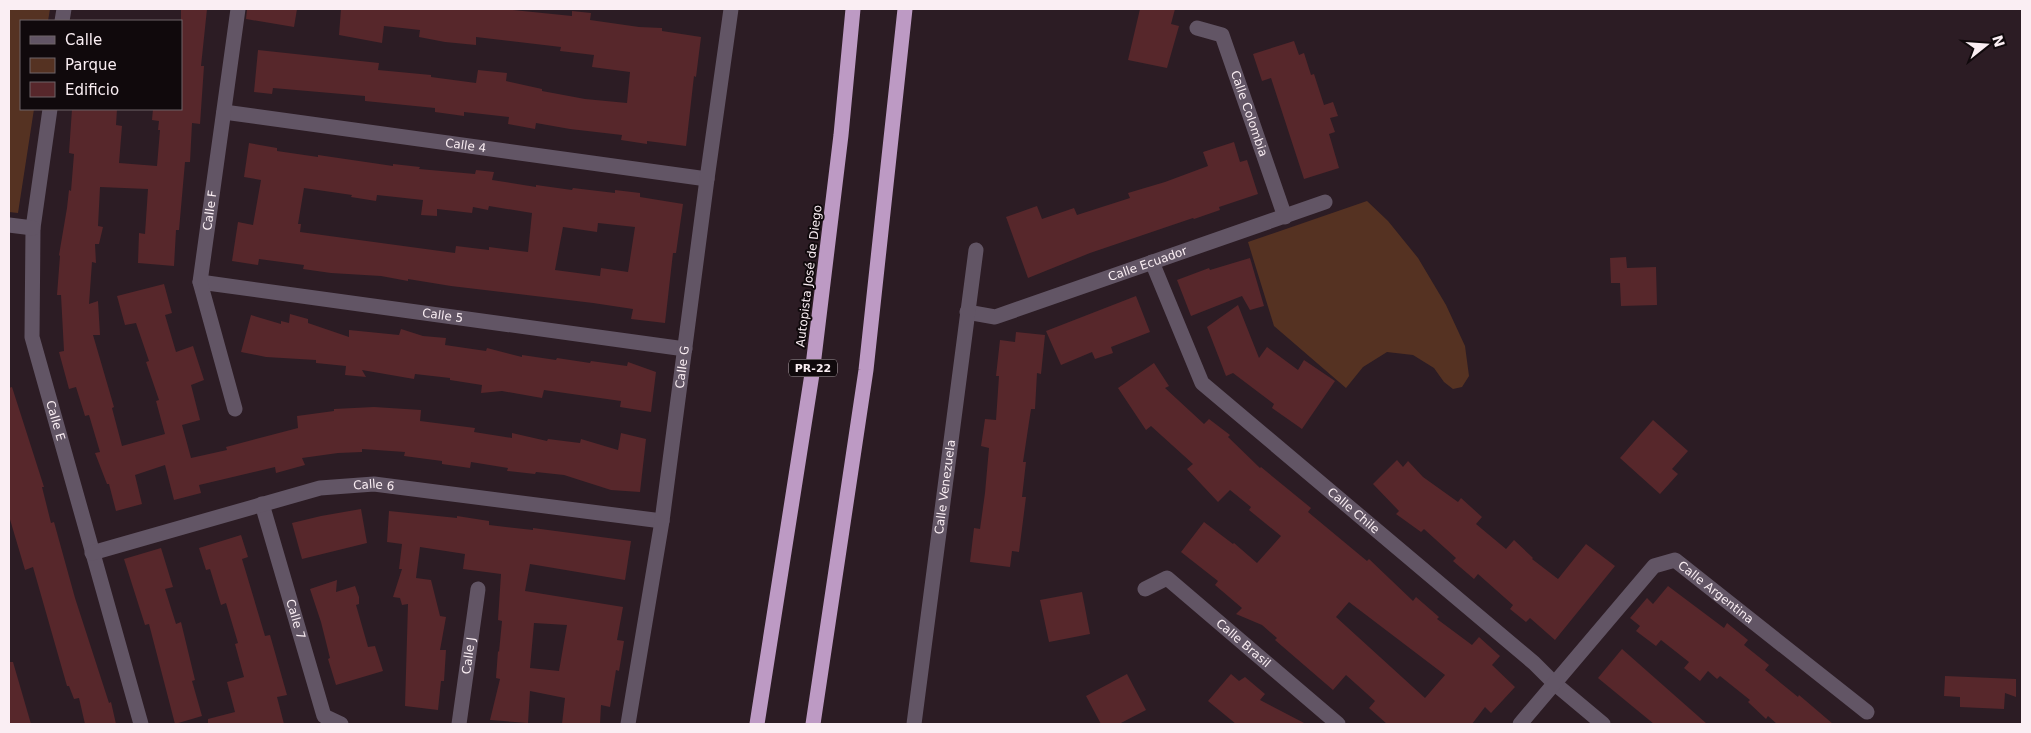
<svg xmlns="http://www.w3.org/2000/svg" width="2031" height="733" font-family="'DejaVu Sans',sans-serif">
<style>
.green{fill:#553222}
.building{fill:#57272b;fill-rule:evenodd}
.lines{fill:none;stroke-linecap:round;stroke-linejoin:round}
.street{stroke:#625565;stroke-width:15}
.highway{stroke:#bd9ac4;stroke-width:15}
.labels{text-anchor:middle;dominant-baseline:central;stroke-width:4;stroke-linejoin:round;paint-order:stroke}
.shield{fill:#10090c;stroke:#b4a9ae;stroke-width:1}
.shield-label{font-size:11px;font-weight:bold;fill:#faeef3}
.street-label{font-size:12px;fill:#faeef3;stroke:#10090c}
</style>
<rect width="100%" height="100%" fill="#2c1c24"/>
<g class="green">
<path d="M 9,9 L 50,9 L 48,21 L 21,21 L 21,109 L 34,109 L 18,213 L 9,212 Z"/>
<path d="M 1367,201 L 1388,221 L 1418,258 L 1446,305 L 1465,346 L 1469,376 L 1462,387 L 1453,389 L 1444,382 L 1434,368 L 1413,355 L 1387,352 L 1363,367 L 1346,388 L 1274,326 L 1248,242 Z"/>
</g>
<g class="building">
<path d="M 181,9 L 207,9 L 201,66 L 204,66 L 200,124 L 192,123 L 190,162 L 185,162 L 179,230 L 176,230 L 174,266 L 138,263 L 139,233 L 145,234 L 148,189 L 100,187 L 98,226 L 103,227 L 99,244 L 95,244 L 96,263 L 92,262 L 89,304 L 98,301 L 100,335 L 93,335 L 114,407 L 112,408 L 122,446 L 165,434 L 156,401 L 159,400 L 146,362 L 149,361 L 136,323 L 125,325 L 117,296 L 164,284 L 172,313 L 165,315 L 176,352 L 193,346 L 204,380 L 191,385 L 200,420 L 182,425 L 191,458 L 227,450 L 226,447 L 298,428 L 297,416 L 334,411 L 334,409 L 374,407 L 421,410 L 420,421 L 475,428 L 474,432 L 512,438 L 512,433 L 547,441 L 548,439 L 580,443 L 581,439 L 618,450 L 621,433 L 646,439 L 640,492 L 611,490 L 564,475 L 536,472 L 535,474 L 507,471 L 508,468 L 471,462 L 470,468 L 442,464 L 442,461 L 404,456 L 405,452 L 362,449 L 362,452 L 338,453 L 302,458 L 305,465 L 276,473 L 275,467 L 199,485 L 201,493 L 174,500 L 165,465 L 135,475 L 142,504 L 116,511 L 109,484 L 107,484 L 95,453 L 100,452 L 89,415 L 85,416 L 76,387 L 69,389 L 59,352 L 64,351 L 61,295 L 57,295 L 60,256 L 59,255 L 67,208 L 69,190 L 71,191 L 74,154 L 69,153 L 72,109 L 117,109 L 116,125 L 122,126 L 119,163 L 157,166 L 160,130 L 158,130 L 159,121 L 152,120 L 153,109 L 181,109 Z"/>
<path d="M 247,9 L 297,9 L 294,27 L 246,19 Z"/>
<path d="M 341,9 L 503,9 L 572,16 L 572,11 L 591,13 L 590,20 L 639,27 L 662,28 L 662,31 L 701,37 L 696,77 L 694,76 L 686,146 L 647,141 L 647,144 L 621,140 L 622,135 L 570,129 L 536,123 L 535,129 L 508,124 L 509,117 L 464,112 L 464,116 L 435,112 L 435,108 L 365,101 L 365,96 L 273,88 L 272,94 L 254,92 L 258,50 L 379,63 L 378,70 L 431,75 L 431,77 L 476,83 L 478,70 L 507,73 L 506,81 L 542,89 L 542,91 L 585,99 L 627,103 L 630,72 L 592,67 L 594,55 L 560,51 L 561,47 L 476,37 L 476,45 L 445,42 L 419,37 L 420,30 L 384,26 L 382,43 L 339,35 Z"/>
<path d="M 1140,9 L 1175,9 L 1171,24 L 1179,26 L 1167,68 L 1128,60 Z"/>
<path d="M 1294,41 L 1299,55 L 1304,53 L 1311,75 L 1314,74 L 1324,105 L 1333,102 L 1338,116 L 1330,118 L 1335,132 L 1329,134 L 1339,168 L 1304,179 L 1271,78 L 1262,81 L 1253,54 Z"/>
<path d="M 1234,142 L 1240,162 L 1247,160 L 1258,194 L 1219,207 L 1220,210 L 1194,219 L 1193,218 L 1090,253 L 1028,278 L 1006,217 L 1037,206 L 1042,219 L 1074,208 L 1077,215 L 1130,198 L 1128,193 L 1165,182 L 1208,166 L 1203,152 Z"/>
<path d="M 249,143 L 277,148 L 277,151 L 318,157 L 318,155 L 393,166 L 393,164 L 420,167 L 419,169 L 475,174 L 476,170 L 494,172 L 492,180 L 536,187 L 536,185 L 572,190 L 573,188 L 615,193 L 615,190 L 640,193 L 640,197 L 683,204 L 676,253 L 673,253 L 665,323 L 631,319 L 633,309 L 593,303 L 451,286 L 408,279 L 408,281 L 381,276 L 331,273 L 303,269 L 304,265 L 259,259 L 258,265 L 232,261 L 238,222 L 253,225 L 261,180 L 244,177 ZM 304,188 L 352,195 L 351,197 L 376,201 L 377,195 L 423,200 L 421,215 L 437,216 L 437,209 L 472,213 L 473,207 L 488,210 L 489,206 L 532,213 L 528,252 L 489,247 L 489,250 L 456,246 L 455,253 L 300,232 L 301,224 L 298,224 ZM 598,223 L 635,227 L 628,272 L 601,268 L 600,276 L 555,270 L 563,227 L 597,232 Z"/>
<path d="M 1626,257 L 1627,268 L 1656,267 L 1657,305 L 1621,306 L 1620,283 L 1611,283 L 1610,258 Z"/>
<path d="M 1250,258 L 1264,306 L 1250,310 L 1242,296 L 1191,316 L 1177,280 L 1209,268 L 1210,270 Z"/>
<path d="M 1136,296 L 1150,332 L 1111,347 L 1113,353 L 1095,359 L 1092,352 L 1061,365 L 1046,331 Z"/>
<path d="M 1238,305 L 1259,358 L 1267,347 L 1298,370 L 1304,360 L 1335,381 L 1302,429 L 1272,408 L 1274,404 L 1233,373 L 1226,376 L 1207,327 Z"/>
<path d="M 290,314 L 308,319 L 308,323 L 349,337 L 349,330 L 399,335 L 401,329 L 423,336 L 446,338 L 445,345 L 486,351 L 487,348 L 522,357 L 522,355 L 556,360 L 557,358 L 590,363 L 591,361 L 627,366 L 628,362 L 656,372 L 651,412 L 620,407 L 621,401 L 544,390 L 542,398 L 502,391 L 481,393 L 482,385 L 450,380 L 450,378 L 415,374 L 414,379 L 362,370 L 366,377 L 345,375 L 346,366 L 316,363 L 316,360 L 266,357 L 241,352 L 251,315 L 281,324 L 281,321 L 289,323 Z"/>
<path d="M 1016,332 L 1045,335 L 1041,374 L 1037,373 L 1035,409 L 1031,409 L 1023,462 L 1026,462 L 1022,497 L 1026,497 L 1019,552 L 1012,551 L 1010,567 L 970,562 L 974,528 L 980,529 L 985,493 L 989,448 L 981,446 L 985,419 L 996,420 L 999,376 L 996,376 L 1000,340 L 1015,342 Z"/>
<path d="M 1154,363 L 1169,386 L 1165,388 L 1204,424 L 1209,419 L 1230,435 L 1228,437 L 1260,468 L 1261,467 L 1311,508 L 1308,512 L 1367,561 L 1369,559 L 1413,601 L 1416,597 L 1439,617 L 1437,619 L 1472,645 L 1479,637 L 1500,656 L 1492,665 L 1515,687 L 1491,713 L 1485,707 L 1472,724 L 1387,724 L 1369,708 L 1375,701 L 1346,675 L 1333,690 L 1275,640 L 1277,638 L 1262,625 L 1236,614 L 1242,608 L 1215,585 L 1218,581 L 1181,552 L 1204,522 L 1233,544 L 1234,543 L 1257,563 L 1281,536 L 1249,510 L 1251,507 L 1230,490 L 1218,502 L 1187,469 L 1193,464 L 1151,426 L 1146,430 L 1118,388 ZM 1349,602 L 1445,675 L 1425,698 L 1336,617 Z"/>
<path d="M 12,387 L 44,487 L 42,487 L 51,523 L 54,522 L 75,598 L 109,703 L 111,702 L 116,724 L 85,724 L 79,698 L 74,699 L 69,686 L 67,686 L 33,567 L 25,570 L 9,516 L 9,388 Z"/>
<path d="M 1653,420 L 1688,451 L 1672,469 L 1678,474 L 1660,494 L 1620,458 Z"/>
<path d="M 1397,460 L 1403,467 L 1408,461 L 1423,477 L 1458,502 L 1461,498 L 1482,517 L 1476,524 L 1506,549 L 1514,540 L 1533,558 L 1532,559 L 1558,579 L 1586,544 L 1615,566 L 1555,640 L 1530,618 L 1526,622 L 1510,609 L 1513,605 L 1478,574 L 1474,579 L 1453,561 L 1456,558 L 1424,529 L 1421,532 L 1396,514 L 1399,511 L 1373,484 Z"/>
<path d="M 361,509 L 367,543 L 302,559 L 292,523 L 321,516 Z"/>
<path d="M 389,511 L 457,518 L 457,516 L 489,521 L 489,525 L 533,530 L 533,528 L 631,541 L 625,580 L 530,564 L 525,591 L 623,607 L 617,640 L 624,641 L 619,671 L 616,670 L 610,707 L 601,705 L 600,724 L 562,724 L 565,698 L 530,691 L 528,723 L 490,720 L 500,679 L 496,678 L 498,651 L 499,652 L 502,621 L 498,620 L 501,574 L 463,569 L 465,554 L 420,547 L 416,578 L 431,580 L 440,616 L 446,617 L 440,650 L 446,650 L 444,681 L 441,681 L 438,710 L 405,706 L 408,604 L 402,605 L 400,598 L 393,597 L 402,569 L 399,569 L 402,544 L 387,542 ZM 534,623 L 567,625 L 559,671 L 530,668 Z"/>
<path d="M 241,535 L 248,557 L 242,559 L 265,636 L 270,635 L 287,695 L 277,697 L 284,724 L 208,724 L 208,719 L 235,712 L 227,682 L 244,677 L 235,644 L 238,643 L 226,603 L 221,605 L 210,569 L 206,570 L 199,548 Z"/>
<path d="M 161,548 L 173,587 L 165,589 L 176,624 L 181,622 L 195,680 L 192,681 L 202,716 L 175,724 L 149,624 L 145,625 L 124,559 Z"/>
<path d="M 337,580 L 336,592 L 355,586 L 359,597 L 359,604 L 356,605 L 368,647 L 375,646 L 383,671 L 336,685 L 328,659 L 330,658 L 321,622 L 310,589 Z"/>
<path d="M 1668,586 L 1724,628 L 1727,623 L 1748,640 L 1744,645 L 1769,665 L 1765,670 L 1798,697 L 1799,695 L 1833,724 L 1777,724 L 1768,716 L 1766,719 L 1748,702 L 1750,700 L 1720,676 L 1717,679 L 1708,671 L 1700,681 L 1684,668 L 1689,662 L 1661,640 L 1656,646 L 1636,631 L 1640,626 L 1630,618 L 1647,598 L 1653,604 Z"/>
<path d="M 1082,592 L 1090,634 L 1049,642 L 1040,600 Z"/>
<path d="M 1622,649 L 1707,724 L 1654,724 L 1598,678 Z"/>
<path d="M 9,662 L 13,662 L 31,724 L 9,724 Z"/>
<path d="M 1127,674 L 1146,710 L 1119,724 L 1101,724 L 1086,696 Z"/>
<path d="M 1231,674 L 1239,681 L 1245,677 L 1265,694 L 1260,700 L 1306,724 L 1236,724 L 1208,701 Z"/>
<path d="M 1945,676 L 2016,679 L 2016,697 L 2005,693 L 2004,709 L 1960,707 L 1960,697 L 1944,696 Z"/>
</g>
<g class="lines">
<g class="street">
<path d="M 62,21 L 64,9"/>
<path id="s1" d="M 1197,28 L 1222,35 L 1285,217"/>
<path id="s2" d="M 50,109 L 33,228 L 32,337 L 141,724"/>
<path id="s3" d="M 224,112 L 707,179"/>
<path d="M 9,225 L 33,228"/>
<path id="s4" d="M 1152,262 L 1202,383 L 1534,663 L 1554,683 L 1603,724"/>
<path id="s5" d="M 200,282 L 685,349"/>
<path id="s6" d="M 967,312 L 995,317 L 1325,202"/>
<path id="s7" d="M 235,409 L 200,282 L 238,9"/>
<path id="s8" d="M 262,504 L 324,716 L 341,724"/>
<path id="s9" d="M 92,553 L 320,488 L 374,484 L 662,521"/>
<path id="s10" d="M 1145,589 L 1167,578 L 1338,724"/>
<path id="s11" d="M 459,724 L 478,589"/>
<path id="s12" d="M 628,724 L 662,521 L 707,179 L 731,9"/>
<path id="s13" d="M 914,724 L 976,250"/>
<path id="s14" d="M 1520,724 L 1654,566 L 1675,560 L 1867,712"/>
</g>
<g class="highway">
<path d="M 757,724 L 812,374 L 841,135 L 853,9"/>
<path d="M 813,724 L 866,370 L 905,9"/>
</g>
</g>
<g class="labels">
<rect class="shield" x="789" y="359.5" width="48" height="17" rx="4"/>
<g class="shield-label">
<text x="813" y="368">PR-22</text>
</g>
<g class="street-label">
<text stroke="none"><textPath href="#s1" startOffset="109">Calle Colombia</textPath></text>
<text stroke="none"><textPath href="#s3" startOffset="244">Calle 4</textPath></text>
<text stroke="none"><textPath href="#s7" startOffset="204">Calle F</textPath></text>
<text stroke="none"><textPath href="#s6" startOffset="190">Calle Ecuador</textPath></text>
<text transform="translate(809 276) rotate(-83)">Autopista José de Diego</text>
<text stroke="none"><textPath href="#s5" startOffset="245">Calle 5</textPath></text>
<text stroke="none"><textPath href="#s12" startOffset="361">Calle G</textPath></text>
<text stroke="none"><textPath href="#s2" startOffset="316">Calle E</textPath></text>
<text stroke="none"><textPath href="#s9" startOffset="291">Calle 6</textPath></text>
<text stroke="none"><textPath href="#s13" startOffset="239">Calle Venezuela</textPath></text>
<text stroke="none"><textPath href="#s4" startOffset="329">Calle Chile</textPath></text>
<text stroke="none"><textPath href="#s14" startOffset="281">Calle Argentina</textPath></text>
<text stroke="none"><textPath href="#s8" startOffset="120">Calle 7</textPath></text>
<text stroke="none"><textPath href="#s10" startOffset="125">Calle Brasil</textPath></text>
<text stroke="none"><textPath href="#s11" startOffset="69">Calle J</textPath></text>
</g>
</g>
<rect width="2031" height="733" fill="none" stroke="#faeef3" stroke-width="20"/>
<rect x="20" y="20" width="162" height="90" fill="#10090c" stroke="#6e6568"/>
<rect x="30" y="36" width="25" height="8" fill="#625565" stroke="#6e6568"/>
<text x="65" y="45" font-size="15" fill="#faeef3">Calle</text>
<rect x="30" y="58" width="25" height="15" fill="#553222" stroke="#6e6568"/>
<text x="65" y="70" font-size="15" fill="#faeef3">Parque</text>
<rect x="30" y="82" width="25" height="15" fill="#57272b" stroke="#6e6568"/>
<text x="65" y="95" font-size="15" fill="#faeef3">Edificio</text>
<g transform="translate(1986 45) rotate(73)" stroke="#10090c" stroke-width="4" paint-order="stroke">
<path d="M0-4L9 19L0 12L-9 19Z" fill="#faeef3"/>
<text y="-8" font-size="14" font-weight="bold" text-anchor="middle" fill="#faeef3">N</text>
</g>
</svg>
